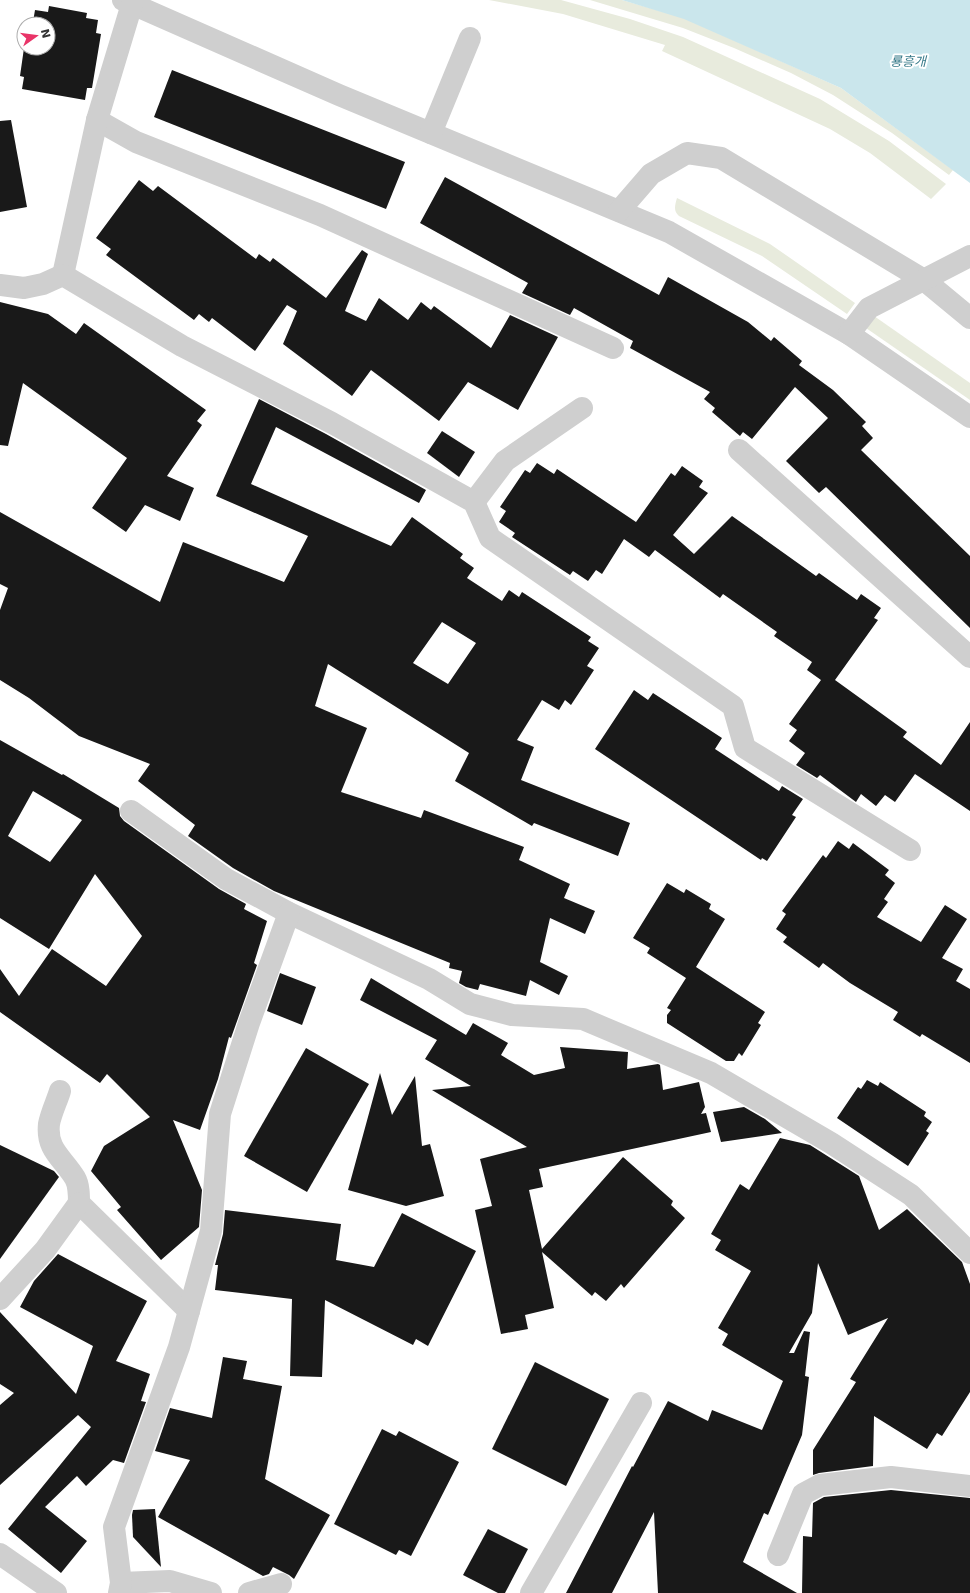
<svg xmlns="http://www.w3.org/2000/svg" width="970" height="1593" font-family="'DejaVu Sans','Noto Sans KR',sans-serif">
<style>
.green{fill:#e8ebdd}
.water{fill:#cae6ec}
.building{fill:#191919;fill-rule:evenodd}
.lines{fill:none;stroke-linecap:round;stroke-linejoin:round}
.minor{stroke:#cfcfcf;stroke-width:22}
.labels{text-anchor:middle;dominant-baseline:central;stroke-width:4;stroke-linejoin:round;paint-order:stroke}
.water-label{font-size:13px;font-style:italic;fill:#397b8a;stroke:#fff}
</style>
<rect width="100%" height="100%" fill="#fff"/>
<g class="green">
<path d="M 489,0 L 561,0 L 630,19 L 683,37 L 820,99 L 889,141 L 946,184 L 931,199 L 870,153 L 830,129 L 662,51 L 665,45 L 563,14 Z"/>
<path d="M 590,0 L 622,0 L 684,18 L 841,88 L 953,170 L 949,175 L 892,133 L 833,95 L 791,73 L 734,48 L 683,28 Z"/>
<path d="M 677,198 L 770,244 L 855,303 L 847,314 L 762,256 L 679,216 C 673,211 675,205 677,198 Z"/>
<path d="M 874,316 L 970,383 L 970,400 L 866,328 Z"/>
</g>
<path class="water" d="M 622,0 L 970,0 L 970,183 L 841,88 L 684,19 Z"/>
<g class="building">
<path d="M 49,6 L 87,13 L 86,18 L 98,20 L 96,33 L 101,34 L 92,88 L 87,88 L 85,100 L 22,89 L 24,77 L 20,76 L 24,48 L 48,48 L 48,24 L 28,24 L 29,22 L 33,22 L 35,10 L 48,12 Z"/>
<path d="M 172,70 L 405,162 L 386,209 L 154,117 Z"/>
<path d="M 11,120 L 27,207 L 0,212 L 0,121 Z"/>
<path d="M 445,177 L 659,295 L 668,277 L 748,322 L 771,341 L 774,337 L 802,361 L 799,365 L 833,390 L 866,422 L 862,426 L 873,438 L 861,450 L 970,556 L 970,628 L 826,487 L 819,493 L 786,461 L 828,418 L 795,387 L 752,439 L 743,432 L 740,436 L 712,412 L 715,408 L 704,399 L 710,392 L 630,348 L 633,341 L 574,308 L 570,315 L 522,293 L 528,283 L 420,223 Z"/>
<path d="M 139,180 L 153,191 L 158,186 L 256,259 L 259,254 L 270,262 L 273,258 L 326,298 L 362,250 L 368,254 L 345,311 L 366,321 L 379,298 L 408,320 L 421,302 L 431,310 L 434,306 L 491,348 L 510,315 L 558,337 L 518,410 L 468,382 L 439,421 L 371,370 L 352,396 L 283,344 L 297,311 L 287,305 L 255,351 L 212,318 L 209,322 L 199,314 L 194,320 L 106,255 L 111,249 L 96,238 Z"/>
<path d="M 0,302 L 48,314 L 76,334 L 84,323 L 206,410 L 197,421 L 202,425 L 167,476 L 194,488 L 180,521 L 145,505 L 126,532 L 92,508 L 127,458 L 23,383 L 8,446 L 0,445 Z"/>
<path d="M 259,399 L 326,434 L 426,490 L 419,503 L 276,427 L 251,484 L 391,546 L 412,517 L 463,554 L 460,558 L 474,568 L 467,578 L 502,601 L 509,590 L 519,597 L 522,592 L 591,637 L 588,641 L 599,648 L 587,666 L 594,670 L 571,705 L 565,700 L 559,710 L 542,700 L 517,740 L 534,747 L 521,780 L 630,823 L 618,856 L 534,823 L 532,826 L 455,781 L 469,753 L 328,664 L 315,706 L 367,728 L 341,792 L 421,818 L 424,810 L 524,847 L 519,860 L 570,884 L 564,898 L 595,911 L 585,934 L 550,918 L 540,962 L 568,976 L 559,995 L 530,980 L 526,996 L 480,984 L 478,990 L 466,987 L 459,983 L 462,971 L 449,968 L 450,963 L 274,891 L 233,868 L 188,836 L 195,825 L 138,781 L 150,764 L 79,736 L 29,698 L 0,680 L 0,610 L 8,588 L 0,584 L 0,512 L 160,602 L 183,542 L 284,582 L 308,536 L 216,496 ZM 442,622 L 476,643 L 448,684 L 413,663 Z"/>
<path d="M 442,431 L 475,452 L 459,477 L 427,453 Z"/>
<path d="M 537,463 L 554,474 L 557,469 L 636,522 L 671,473 L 675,476 L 682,466 L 703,481 L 699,487 L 708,493 L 673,535 L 694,554 L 732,516 L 816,576 L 819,573 L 857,600 L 861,594 L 881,608 L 874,618 L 878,620 L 835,680 L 907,732 L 903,737 L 941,765 L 970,722 L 970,811 L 915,774 L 895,802 L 885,795 L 876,806 L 861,794 L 856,802 L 820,775 L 817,778 L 796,765 L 805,753 L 789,741 L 797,730 L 789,724 L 821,680 L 807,670 L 812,662 L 774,636 L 777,632 L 723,594 L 720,598 L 655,550 L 649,557 L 624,539 L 602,574 L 596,570 L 588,581 L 573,571 L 570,575 L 512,537 L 515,533 L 499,522 L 506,511 L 500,507 L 525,470 L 530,473 Z"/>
<path d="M 634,690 L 648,700 L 653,693 L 722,738 L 715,749 L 779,791 L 782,786 L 803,799 L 792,815 L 796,817 L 767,861 L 762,858 L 761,860 L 595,749 Z"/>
<path d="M 0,740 L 62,775 L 63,774 L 119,808 L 120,816 L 124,821 L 219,889 L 246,904 L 244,909 L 267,921 L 254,963 L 257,965 L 231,1038 L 229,1037 L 218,1079 L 200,1130 L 173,1120 L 202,1190 L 199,1227 L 161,1260 L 117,1210 L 121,1207 L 91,1171 L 104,1146 L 150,1117 L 107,1074 L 100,1083 L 0,1012 L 0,969 L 19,996 L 52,949 L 106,986 L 142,936 L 95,874 L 49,949 L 0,918 ZM 33,791 L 82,820 L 50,862 L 8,836 Z"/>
<path d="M 838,841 L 849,849 L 853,843 L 889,870 L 885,875 L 895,883 L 884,899 L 888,902 L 877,917 L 921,942 L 945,905 L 967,919 L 942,958 L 963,969 L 956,981 L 970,989 L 970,1063 L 922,1034 L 920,1037 L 893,1020 L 898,1012 L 850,983 L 823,963 L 819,968 L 783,942 L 787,937 L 776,929 L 786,914 L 782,911 L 823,855 L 826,858 Z"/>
<path d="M 667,883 L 684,893 L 686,889 L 711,904 L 709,909 L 725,919 L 696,967 L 765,1012 L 758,1023 L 761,1025 L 742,1056 L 739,1053 L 734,1061 L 726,1061 L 667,1023 L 667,1015 L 671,1010 L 667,1008 L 686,978 L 647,953 L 650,948 L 633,938 Z"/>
<path d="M 280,973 L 316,987 L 302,1025 L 267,1011 Z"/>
<path d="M 371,978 L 466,1035 L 473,1023 L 508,1043 L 501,1055 L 534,1075 L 565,1068 L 560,1047 L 628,1052 L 627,1069 L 658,1064 L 660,1065 L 663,1090 L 699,1082 L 705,1107 L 701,1114 L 706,1113 L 711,1132 L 539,1169 L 543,1187 L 529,1190 L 542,1249 L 623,1157 L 673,1201 L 671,1205 L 685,1218 L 624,1288 L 621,1284 L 606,1301 L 595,1292 L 592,1296 L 542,1252 L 554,1308 L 525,1315 L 528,1329 L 501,1334 L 475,1210 L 492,1206 L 480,1159 L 527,1147 L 432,1090 L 471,1086 L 425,1059 L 437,1040 L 360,1000 Z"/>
<path d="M 306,1048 L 369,1084 L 307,1192 L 244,1156 Z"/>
<path d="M 380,1073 L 392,1115 L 415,1076 L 422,1146 L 430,1144 L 444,1196 L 406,1206 L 348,1190 Z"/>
<path d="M 867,1080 L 878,1086 L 880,1082 L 926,1112 L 924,1116 L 932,1122 L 926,1131 L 929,1133 L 908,1166 L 837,1118 L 858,1087 L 861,1089 Z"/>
<path d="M 744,1107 L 765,1119 L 782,1133 L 721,1142 L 713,1112 Z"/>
<path d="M 780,1138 L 810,1145 L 859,1176 L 879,1230 L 907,1209 L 962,1262 L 970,1284 L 970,1392 L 942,1436 L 937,1433 L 927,1449 L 874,1416 L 873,1466 L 819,1473 L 813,1475 L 813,1450 L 856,1382 L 850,1379 L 888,1318 L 848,1335 L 818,1263 L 812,1313 L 789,1353 L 794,1353 L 804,1331 L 810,1332 L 805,1376 L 809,1377 L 802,1435 L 768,1515 L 764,1513 L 743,1562 L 797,1593 L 658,1593 L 654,1512 L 612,1593 L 566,1593 L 632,1466 L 633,1467 L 668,1401 L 708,1421 L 712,1410 L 762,1430 L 783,1381 L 722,1345 L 728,1334 L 718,1328 L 751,1271 L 715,1250 L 721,1240 L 711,1234 L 740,1184 L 749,1190 Z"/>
<path d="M 0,1145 L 54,1171 L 59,1177 L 0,1259 Z"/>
<path d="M 225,1210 L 341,1224 L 336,1260 L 374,1267 L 402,1213 L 476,1251 L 428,1346 L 416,1339 L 413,1345 L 325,1300 L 322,1377 L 290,1376 L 292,1299 L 215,1290 L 218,1265 L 215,1265 L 223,1234 Z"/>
<path d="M 58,1254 L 147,1301 L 116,1361 L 150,1374 L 141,1401 L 146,1402 L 124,1463 L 113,1460 L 86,1486 L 77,1476 L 45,1507 L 87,1541 L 61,1573 L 8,1529 L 91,1427 L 78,1415 L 0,1485 L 0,1405 L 14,1393 L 0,1384 L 0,1312 L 76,1394 L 93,1346 L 20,1307 L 34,1281 Z"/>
<path d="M 223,1357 L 247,1361 L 243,1379 L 282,1386 L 265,1479 L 330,1515 L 294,1579 L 289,1575 L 273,1567 L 269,1574 L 263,1576 L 158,1517 L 190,1460 L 155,1451 L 170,1408 L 212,1418 Z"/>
<path d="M 535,1362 L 609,1399 L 566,1486 L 492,1449 Z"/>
<path d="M 382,1429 L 396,1436 L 399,1431 L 459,1462 L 411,1556 L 399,1550 L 396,1555 L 334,1524 Z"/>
<path d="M 891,1490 L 970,1498 L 970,1593 L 802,1593 L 803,1536 L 812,1537 L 813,1503 L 824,1497 Z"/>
<path d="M 155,1509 L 161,1567 L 133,1537 L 132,1515 L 133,1510 Z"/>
<path d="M 488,1529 L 528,1549 L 505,1593 L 498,1593 L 463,1575 Z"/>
</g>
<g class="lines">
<g class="minor">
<path d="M 123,0 L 339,95 L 669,232 L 849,334 L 970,417"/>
<path d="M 97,120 L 136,142 L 320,215 L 613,348"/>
<path d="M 431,133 L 470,38"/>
<path d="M 619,211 L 651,174 L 687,153 L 721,158 L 924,280 L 970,318"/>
<path d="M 63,275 L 97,120 L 132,4"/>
<path d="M 0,285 L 24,288 L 43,284 L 63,275 L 182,346 L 332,423 L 474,502 L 490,538 L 733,706 L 745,748 L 910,850"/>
<path d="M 849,334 L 869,308 L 970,256"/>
<path d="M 739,450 L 970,657"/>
<path d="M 474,502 L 505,461 L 582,408"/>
<path d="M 131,811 L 226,879 L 289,913 L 429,979 L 470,1004 L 512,1015 L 583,1019 L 711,1073 L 831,1143 L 911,1195 L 970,1253"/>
<path d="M 60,1091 C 57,1101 51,1113 49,1124 C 46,1150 63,1158 75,1178 C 79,1185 79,1195 79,1203 L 189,1311"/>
<path d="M 0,1299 L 45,1250 L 79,1203"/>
<path d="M 0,1554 L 56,1593"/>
<path d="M 778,1555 L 803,1494 L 820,1485 L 891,1477 L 970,1486"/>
<path d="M 121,1583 L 170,1581 L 211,1593"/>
<path d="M 119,1593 L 121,1583 L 114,1527 L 179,1347 L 211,1231 L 220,1114 L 249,1023 L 289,913"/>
<path d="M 249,1593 L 281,1584"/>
<path d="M 531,1593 L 641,1403"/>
</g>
</g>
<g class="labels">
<g class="water-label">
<text x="908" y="61">룡흥개</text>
</g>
</g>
<g transform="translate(36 36) rotate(76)"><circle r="19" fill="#ffffff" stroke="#adadad"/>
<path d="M0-3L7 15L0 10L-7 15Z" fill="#e93468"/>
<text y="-6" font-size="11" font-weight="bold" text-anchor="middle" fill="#323232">N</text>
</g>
</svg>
